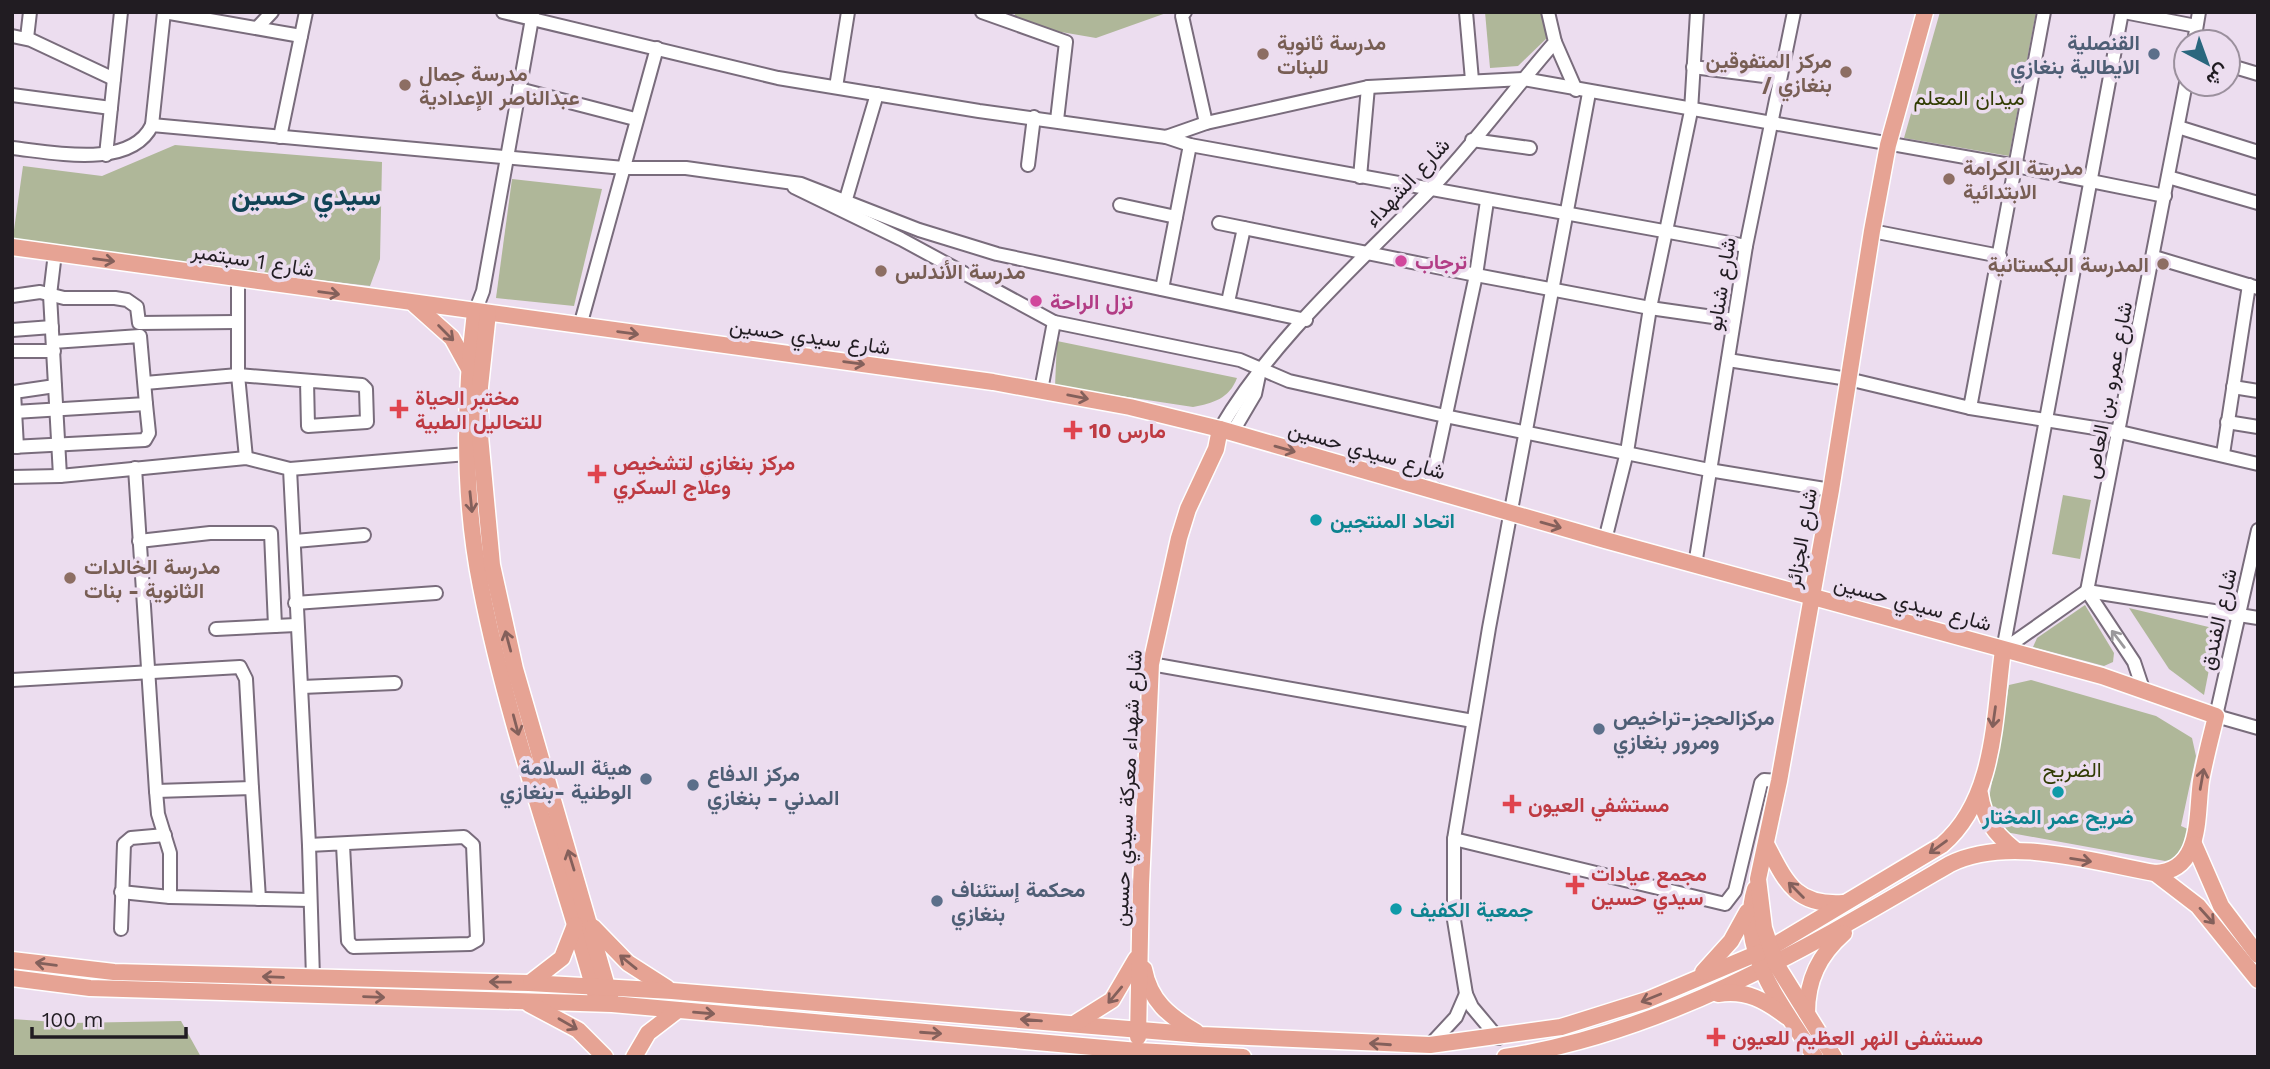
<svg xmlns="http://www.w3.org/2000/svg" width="2270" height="1069" font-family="'Work Sans',Vazirmatn,sans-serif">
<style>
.green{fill:#afb799}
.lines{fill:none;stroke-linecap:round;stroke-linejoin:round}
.minor-casing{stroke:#796c7c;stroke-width:16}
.major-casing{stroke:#fff;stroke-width:19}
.minor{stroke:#fff;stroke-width:12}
.major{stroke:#e6a394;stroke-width:16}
.oneway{stroke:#84605b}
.oneway2{stroke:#9b999c}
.education-dot{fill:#8d6e63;stroke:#ecddef;stroke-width:2.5}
.service-dot{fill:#5c6f8a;stroke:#ecddef;stroke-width:2.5}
.hotel-dot{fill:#d1479c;stroke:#ecddef;stroke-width:2.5}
.health-dot{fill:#e0444e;stroke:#ecddef;stroke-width:2.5}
.culture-dot{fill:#0f9aa8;stroke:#ecddef;stroke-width:2.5}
.labels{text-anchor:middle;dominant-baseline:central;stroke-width:7;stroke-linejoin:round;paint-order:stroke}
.education-label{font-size:21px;font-weight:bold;fill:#785e54;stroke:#ecddef;text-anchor:start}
.service-label{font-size:21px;font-weight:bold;fill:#4e5e75;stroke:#ecddef;text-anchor:start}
.park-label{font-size:21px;fill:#323c04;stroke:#ecddef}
.street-label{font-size:21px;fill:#211c22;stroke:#ecddef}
.hotel-label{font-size:21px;font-weight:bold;fill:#b23c85;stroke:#ecddef;text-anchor:start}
.health-label{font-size:21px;font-weight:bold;fill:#be3a42;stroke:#ecddef;text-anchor:start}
.culture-label{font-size:21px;font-weight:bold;fill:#0d838f;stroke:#ecddef;text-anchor:start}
.district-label{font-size:28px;font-weight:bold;fill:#114355;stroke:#ecddef}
</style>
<rect width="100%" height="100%" fill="#ecddef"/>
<g class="green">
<path d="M 1015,12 L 1169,12 L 1096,38 L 1014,24 Z"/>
<path d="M 1485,12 L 1548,12 L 1549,36 L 1518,66 L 1490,68 Z"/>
<path d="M 1940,12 L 2036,12 L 2009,156 L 1904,138 Z"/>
<path d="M 175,145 L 382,162 L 380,259 L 370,286 L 12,244 L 23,166 L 102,176 Z"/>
<path d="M 512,179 L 602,189 L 574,306 L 496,298 Z"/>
<path d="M 1057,341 L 1237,378 C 1229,399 1213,403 1193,407 L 1055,386 Z"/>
<path d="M 2063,495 L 2091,500 L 2080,559 L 2052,554 Z"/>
<path d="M 2085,605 L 2114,653 L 2113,662 L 2104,666 L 2033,647 L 2037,638 Z"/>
<path d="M 2129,608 L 2217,629 L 2204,695 L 2169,669 Z"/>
<path d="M 2031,680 L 2156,716 L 2192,738 L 2196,756 L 2181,826 L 2190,830 L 2190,839 L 2178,858 L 2165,861 L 2000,831 L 1987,810 L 2009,685 Z"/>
<path d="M 12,1019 L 70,1023 L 181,1021 L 201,1057 L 12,1057 Z"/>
</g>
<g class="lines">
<defs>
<g id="minor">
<path d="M 164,12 L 301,36"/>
<path d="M 503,12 L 778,78 L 979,111 L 1166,137 L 1206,123 L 1368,87 L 1523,79 L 2016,166 L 2165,196"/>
<path d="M 982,12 L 1066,42 L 1057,120"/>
<path d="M 1185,12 L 1182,16 L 1206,123"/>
<path d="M 1466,12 L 1472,80"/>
<path d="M 2124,12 L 2196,26"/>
<path d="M 257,28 L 272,12"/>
<path d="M 12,36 L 31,40 L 114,79"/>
<path d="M 27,38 L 30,12"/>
<path d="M 1555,42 L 1576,90"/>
<path d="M 2194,42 L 2199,12"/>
<path d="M 2228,65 L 2258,74"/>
<path d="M 1693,67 L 1780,78"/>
<path d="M 836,87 L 848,12"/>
<path d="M 519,89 L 635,119"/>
<path d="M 12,95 L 111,108"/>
<path d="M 152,125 L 164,12"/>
<path d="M 2178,127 L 2258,152"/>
<path d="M 280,137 L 306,12"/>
<path d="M 1166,137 L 1190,145 L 1746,246"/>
<path d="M 1472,140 L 1530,148"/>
<path d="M 12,148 C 51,152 131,170 152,125 L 624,168 L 686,168 L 801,184 L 919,230 L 997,254 L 1306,320"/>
<path d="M 106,155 L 121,12"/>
<path d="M 1028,165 L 1034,117"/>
<path d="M 1360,177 L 1368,87"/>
<path d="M 2168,177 L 2258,203"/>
<path d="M 794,187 L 901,239 L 1054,322"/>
<path d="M 846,199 L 877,94"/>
<path d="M 1120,205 L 1176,217"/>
<path d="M 1219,223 L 1476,275 L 1650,308 L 1734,320"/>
<path d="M 1872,231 L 2000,256"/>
<path d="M 55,253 L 50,295 L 60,476 L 246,458 L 290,469 L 309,845 L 313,978"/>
<path d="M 2154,257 L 2258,288"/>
<path d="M 238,278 L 238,375 L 246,458"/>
<path d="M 1162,289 L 1190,145"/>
<path d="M 12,296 L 40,292 L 64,298 L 115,298 L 127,300 L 137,307 L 139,323 L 236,322"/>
<path d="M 1228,302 L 1244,228"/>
<path d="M 475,312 L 483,291 L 533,13"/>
<path d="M 580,326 L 657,48"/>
<path d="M 12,330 L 52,327"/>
<path d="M 12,351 L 54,351"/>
<path d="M 1728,360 L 1848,379 L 1970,408 L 2044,12"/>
<path d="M 145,383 L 238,375 L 362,385 L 366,389 L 367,422 L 308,426 L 307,381"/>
<path d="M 2233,387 L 2258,391"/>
<path d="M 1041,390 L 1054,322 L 1240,360 L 1289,381 L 1445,416 L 1709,470 L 1831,490"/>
<path d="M 1970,408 L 2120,432 L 2258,464"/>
<path d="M 14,412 L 146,404 L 140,336 L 53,342"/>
<path d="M 2227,422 L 2258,427"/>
<path d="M 1220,429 C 1272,340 1356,266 1427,193 C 1473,146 1512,91 1555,42 L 1548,12"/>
<path d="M 1232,433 L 1255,394 L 1259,375"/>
<path d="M 12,447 L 145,440 L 149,433 L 146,404"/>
<path d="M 17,447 L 14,392 L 55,386"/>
<path d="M 2223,454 L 2249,285"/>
<path d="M 135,468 L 156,791 L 158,814 L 170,853 L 170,897 L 310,900"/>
<path d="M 290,469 L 467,454"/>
<path d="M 12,477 L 60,476"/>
<path d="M 1430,489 L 1476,275 L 1487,201"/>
<path d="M 2258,530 L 2216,716 L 2258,728"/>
<path d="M 1605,540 L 1627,452 L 1650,308 L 1691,111 L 1697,12"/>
<path d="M 139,541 L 210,533 L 271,533 L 275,626"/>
<path d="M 295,541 L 364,535"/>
<path d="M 1695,565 L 1746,246 L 1794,12"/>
<path d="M 2087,591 L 2258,618"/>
<path d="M 295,603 L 436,593"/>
<path d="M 216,629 L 296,625"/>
<path d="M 2003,650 L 2122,12"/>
<path d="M 2003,650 L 2087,591"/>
<path d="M 1151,664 L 1473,721"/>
<path d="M 12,680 L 240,667 L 246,679 L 252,788"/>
<path d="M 302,687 L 395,683"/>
<path d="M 2143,689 L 2134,662 L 2087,591 L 2186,83"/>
<path d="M 156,791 L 252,788 L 259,899"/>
<path d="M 1454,839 L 1725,904 L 1735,891 L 1761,783 L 1764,780 L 1779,781"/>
<path d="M 309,845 L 464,837 L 473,845 L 477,940 L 470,944 L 353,947 L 348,941 L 343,845"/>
<path d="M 121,892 L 170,897"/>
<path d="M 121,929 L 124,844 L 131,838 L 165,835"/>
<path d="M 1498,1038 L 1472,1007 L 1466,994 L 1454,920 L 1454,839 L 1489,628 L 1589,93"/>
<path d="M 1430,1045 L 1456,1017 L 1466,994"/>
</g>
<g id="major">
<path d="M 12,247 L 993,382 L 1130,407 L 1220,429 L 1605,540 L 2102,676 L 2216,716 C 2211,737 2205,759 2201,781 C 2196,815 2203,871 2155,873 C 2092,862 2009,835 1950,864 C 1810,946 1668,1032 1505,1057"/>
<path d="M 415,305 L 452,338 L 468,367"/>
<path d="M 475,312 C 464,403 463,497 481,587 C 508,726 558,860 596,996"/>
<path d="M 488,313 L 480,387 L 480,436 L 492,565 L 515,669 L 610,997"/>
<path d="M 1980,794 C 1984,819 1994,833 2014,849"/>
<path d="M 1766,844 C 1786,882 1795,906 1843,903"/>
<path d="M 2194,844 L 2221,906 L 2258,955"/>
<path d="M 2155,873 L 2198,906 L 2258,980"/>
<path d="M 1755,889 C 1736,952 1783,1006 1815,1057"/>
<path d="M 593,927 L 628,963 L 667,988"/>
<path d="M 12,960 L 114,972 L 529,983 L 672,991 L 1201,1035 L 1430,1045 L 1561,1027 L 1647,1000 L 1770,948 L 1942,845 C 1996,799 1994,716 2003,650"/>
<path d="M 1144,969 C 1150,1001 1169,1016 1196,1032"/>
<path d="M 1703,972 L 1731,941 L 1747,912"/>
<path d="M 12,978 L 90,988 L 612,1004 L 1138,1051 L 1243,1057"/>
<path d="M 531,982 L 562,958 L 575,925"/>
<path d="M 1718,994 C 1746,989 1766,1001 1787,1017"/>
<path d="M 529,1004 L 578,1030 L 605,1057"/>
<path d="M 1807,1013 C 1807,980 1819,955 1844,933"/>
<path d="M 1077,1022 L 1112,1000 L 1136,959"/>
<path d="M 1138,1037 L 1141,885 L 1151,664 L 1179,538 L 1188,509 L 1216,449 L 1220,429"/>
<path d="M 634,1057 L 648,1033 L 678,1010"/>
<path d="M 1834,1057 L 1776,964 L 1764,928 L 1758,879 L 1779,781 L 1831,490 L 1872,231 L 1888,145 L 1925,12"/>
</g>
</defs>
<use href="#minor" class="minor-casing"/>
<use href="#major" class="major-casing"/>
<use href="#minor" class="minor"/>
<use href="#major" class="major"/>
</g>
<defs><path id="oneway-shaft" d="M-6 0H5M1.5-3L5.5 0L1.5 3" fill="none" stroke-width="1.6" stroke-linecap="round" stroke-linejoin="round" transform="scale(1.75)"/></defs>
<g class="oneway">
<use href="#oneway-shaft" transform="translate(104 260) rotate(8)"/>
<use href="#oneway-shaft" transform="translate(329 293) rotate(8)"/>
<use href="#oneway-shaft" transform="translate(446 333) rotate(45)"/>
<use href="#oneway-shaft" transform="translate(628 333) rotate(8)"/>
<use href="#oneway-shaft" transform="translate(854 363) rotate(8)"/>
<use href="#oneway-shaft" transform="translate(1078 397) rotate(11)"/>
<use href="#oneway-shaft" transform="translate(1285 449) rotate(16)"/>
<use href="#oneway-shaft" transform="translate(471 502) rotate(84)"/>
<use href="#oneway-shaft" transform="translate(1551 525) rotate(16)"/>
<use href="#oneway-shaft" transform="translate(508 641) rotate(-105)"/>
<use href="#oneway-shaft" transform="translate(1994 717) rotate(98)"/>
<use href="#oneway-shaft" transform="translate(516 725) rotate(75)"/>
<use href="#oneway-shaft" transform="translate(2202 779) rotate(-80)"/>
<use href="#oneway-shaft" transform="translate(1938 847) rotate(144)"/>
<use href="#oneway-shaft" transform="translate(571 860) rotate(-107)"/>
<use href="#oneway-shaft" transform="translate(2081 860) rotate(9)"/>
<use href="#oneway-shaft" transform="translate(1796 890) rotate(-135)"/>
<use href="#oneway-shaft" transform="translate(2207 916) rotate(48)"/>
<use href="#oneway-shaft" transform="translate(628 962) rotate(-141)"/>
<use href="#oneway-shaft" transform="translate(46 964) rotate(-173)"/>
<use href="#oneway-shaft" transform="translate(273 977) rotate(-178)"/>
<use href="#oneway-shaft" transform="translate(500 982) rotate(-179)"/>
<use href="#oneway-shaft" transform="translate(1115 995) rotate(130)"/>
<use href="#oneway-shaft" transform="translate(374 997) rotate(2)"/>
<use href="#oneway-shaft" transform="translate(1651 998) rotate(158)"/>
<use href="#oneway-shaft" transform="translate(704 1013) rotate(5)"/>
<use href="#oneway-shaft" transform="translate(1031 1020) rotate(-175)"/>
<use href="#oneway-shaft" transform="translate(568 1024) rotate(30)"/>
<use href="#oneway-shaft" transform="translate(931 1033) rotate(4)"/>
<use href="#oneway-shaft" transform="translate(1380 1044) rotate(-176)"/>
</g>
<use class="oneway2" href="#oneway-shaft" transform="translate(2118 639) rotate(-127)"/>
<g class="education-dot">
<circle cx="1263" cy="54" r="7"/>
<circle cx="1846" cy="72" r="7"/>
<circle cx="405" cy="85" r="7"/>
<circle cx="1949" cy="179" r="7"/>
<circle cx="2163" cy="264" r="7"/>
<circle cx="881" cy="271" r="7"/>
<circle cx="70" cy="578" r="7"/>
</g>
<g class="service-dot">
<circle cx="2154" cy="54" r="7"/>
<circle cx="1599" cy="729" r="7"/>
<circle cx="646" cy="779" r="7"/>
<circle cx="693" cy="785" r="7"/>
<circle cx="937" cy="901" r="7"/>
</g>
<g class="hotel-dot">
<circle cx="1401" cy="261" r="7"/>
<circle cx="1036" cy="301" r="7"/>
</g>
<g class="health-dot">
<path d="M395.5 398.5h7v7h7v7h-7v7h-7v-7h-7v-7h7z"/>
<path d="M1069.5 419.5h7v7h7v7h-7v7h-7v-7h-7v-7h7z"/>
<path d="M593.5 463.5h7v7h7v7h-7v7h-7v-7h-7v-7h7z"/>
<path d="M1508.5 793.5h7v7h7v7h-7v7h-7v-7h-7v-7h7z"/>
<path d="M1571.5 874.5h7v7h7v7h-7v7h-7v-7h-7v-7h7z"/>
<path d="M1712.5 1026.5h7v7h7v7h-7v7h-7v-7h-7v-7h7z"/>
</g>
<g class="culture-dot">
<circle cx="1316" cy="520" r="7"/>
<circle cx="2058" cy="792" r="7"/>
<circle cx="1396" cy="909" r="7"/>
</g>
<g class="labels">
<g class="education-label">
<text x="1277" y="42">مدرسة ثانوية<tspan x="1277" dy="24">للبنات</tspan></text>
<text x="1832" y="60" text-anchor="end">مركز المتفوقين<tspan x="1832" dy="24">/ بنغازي</tspan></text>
<text x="419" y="73">مدرسة جمال<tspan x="419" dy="24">عبدالناصر الإعدادية</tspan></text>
<text x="1963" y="167">مدرسة الكرامة<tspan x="1963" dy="24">الابتدائية</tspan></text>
<text x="2149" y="264" text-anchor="end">المدرسة البكستانية</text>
<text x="895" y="271">مدرسة الأندلس</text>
<text x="84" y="566">مدرسة الخالدات<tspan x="84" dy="24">الثانوية - بنات</tspan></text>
</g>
<g class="service-label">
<text x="2140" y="42" text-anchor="end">القنصلية<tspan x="2140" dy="24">الايطالية بنغازي</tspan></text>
<text x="1613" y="717">مركزالحجز-تراخيص<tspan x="1613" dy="24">ومرور بنغازي</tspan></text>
<text x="632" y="767" text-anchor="end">هيئة السلامة<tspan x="632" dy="24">الوطنية -بنغازي</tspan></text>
<text x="707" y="773">مركز الدفاع<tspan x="707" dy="24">المدني - بنغازي</tspan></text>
<text x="951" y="889">محكمة إستئناف<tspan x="951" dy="24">بنغازي</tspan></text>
</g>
<g class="park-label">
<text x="1969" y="97">ميدان المعلم</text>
<text x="2072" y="769">الضريح</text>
</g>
<g class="street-label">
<text transform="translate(1407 182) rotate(-47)">شارع الشهداء</text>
<text transform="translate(253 260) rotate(9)">شارع 1 سبتمبر</text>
<text transform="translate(1721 284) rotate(-81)">شارع شنابو</text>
<text transform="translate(810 336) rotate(8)">شارع سيدي حسين</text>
<text transform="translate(2108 390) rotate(-79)">شارع عمرو بن العاص</text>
<text transform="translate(1367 450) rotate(16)">شارع سيدي حسين</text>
<text transform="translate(1801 538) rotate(-80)">شارع الجزائر</text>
<text transform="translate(1913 603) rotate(15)">شارع سيدي حسين</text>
<text transform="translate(2218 619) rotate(-77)">شارع الفندق</text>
<text transform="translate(1127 788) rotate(-87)">شارع شهداء معركة سيدي حسين</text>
</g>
<g class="hotel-label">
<text x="1415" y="261">ترجاب</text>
<text x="1050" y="301">نزل الراحة</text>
</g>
<g class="health-label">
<text x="415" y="397">مختبر الحياة<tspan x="415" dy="24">للتحاليل الطبية</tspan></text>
<text x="1089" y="430">10 مارس</text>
<text x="613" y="462">مركز بنغازي لتشخيص<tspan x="613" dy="24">وعلاج السكري</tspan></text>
<text x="1528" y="804">مستشفي العيون</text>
<text x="1591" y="873">مجمع عيادات<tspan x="1591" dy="24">سيدي حسين</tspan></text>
<text x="1732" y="1037">مستشفى النهر العظيم للعيون</text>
</g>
<g class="culture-label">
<text x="1330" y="520">اتحاد المنتجين</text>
<text x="2058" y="816" text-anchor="middle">ضريح عمر المختار</text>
<text x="1410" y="909">جمعية الكفيف</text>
</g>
<g class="district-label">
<text x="306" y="195">سيدي حسين</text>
</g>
</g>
<rect width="2270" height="1069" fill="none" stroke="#211c22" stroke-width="28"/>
<g transform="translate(2207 63) rotate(139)"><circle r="33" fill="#ecddef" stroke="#9b909d" stroke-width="2"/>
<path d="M0-5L12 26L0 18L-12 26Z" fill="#2a677e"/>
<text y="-10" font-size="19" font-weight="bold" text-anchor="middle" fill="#211c22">ش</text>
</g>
<path d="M32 1027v10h154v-10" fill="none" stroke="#211c22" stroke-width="3.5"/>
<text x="42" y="1027" font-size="21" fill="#211c22" stroke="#ecddef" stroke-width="5" paint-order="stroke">100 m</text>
</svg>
